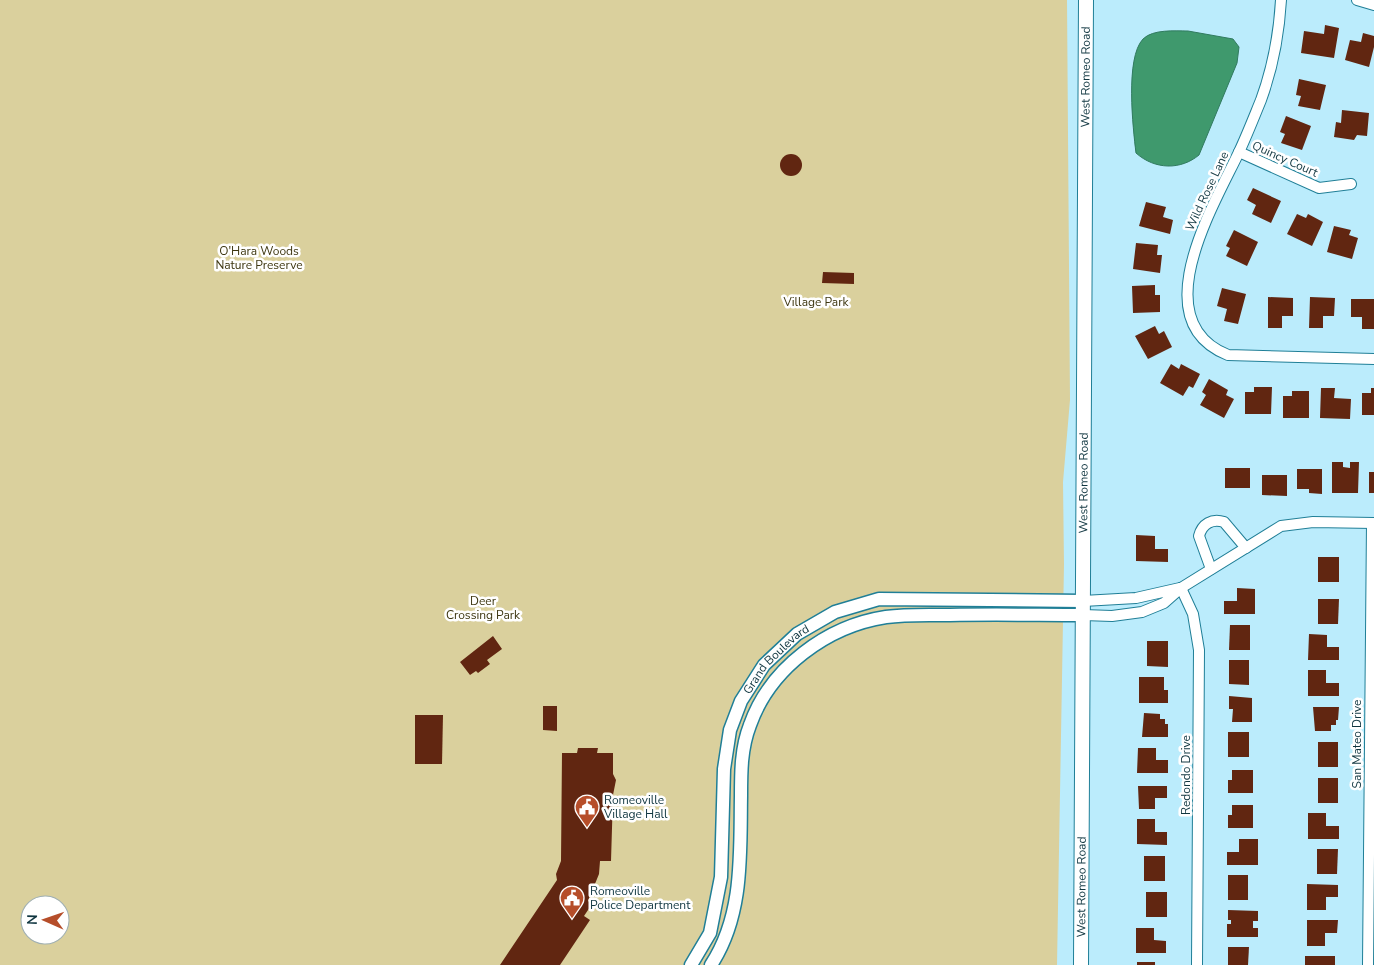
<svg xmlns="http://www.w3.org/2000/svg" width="1374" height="965" font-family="'Nunito Sans',sans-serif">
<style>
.green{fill:#dad09d;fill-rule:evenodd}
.water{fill:#3f996d;stroke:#317b60}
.building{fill:#612611}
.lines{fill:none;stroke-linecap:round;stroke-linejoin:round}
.minor-casing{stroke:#207f97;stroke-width:12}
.tertiary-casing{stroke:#207f97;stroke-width:15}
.secondary-casing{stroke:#207f97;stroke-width:16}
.minor{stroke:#fff;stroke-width:10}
.tertiary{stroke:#fff;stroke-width:12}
.secondary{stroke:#fff;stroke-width:14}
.labels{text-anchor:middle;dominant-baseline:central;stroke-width:5;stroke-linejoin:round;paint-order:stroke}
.street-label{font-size:12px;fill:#103640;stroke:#fff}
.park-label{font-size:12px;fill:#3e3711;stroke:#fff}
.poi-label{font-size:12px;fill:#103640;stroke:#fff;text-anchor:start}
</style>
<rect width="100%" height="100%" fill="#bbecfc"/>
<path class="green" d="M 0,0 L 1067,0 L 1070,400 L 1063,482 L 1064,564 L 1057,965 L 0,965 ZM 30,905 L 60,905 L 60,935 L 30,935 Z"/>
<path class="water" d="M 1188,31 L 1233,39 L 1239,47 L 1237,63 L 1199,155 C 1181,170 1155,170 1136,153 C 1133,128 1125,58 1143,39 C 1153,29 1175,31 1188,31 Z"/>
<g class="building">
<path d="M 1325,25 L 1339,28 L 1334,58 L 1301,53 L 1304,31 L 1324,34 Z"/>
<path d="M 1363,33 L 1374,36 L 1374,47 L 1369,67 L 1345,60 L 1350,40 L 1361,42 Z"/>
<path d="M 1299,79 L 1326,85 L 1320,110 L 1298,106 L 1301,96 L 1296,95 Z"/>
<path d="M 1342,110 L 1369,113 L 1367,136 L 1357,135 L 1354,140 L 1334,137 L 1336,122 L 1341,123 Z"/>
<path d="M 1286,116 L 1311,126 L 1302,150 L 1281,143 L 1285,134 L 1280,132 Z"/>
<circle cx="791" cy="165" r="11"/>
<path d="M 1253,188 L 1281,201 L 1271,223 L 1252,214 L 1256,205 L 1247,200 Z"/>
<path d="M 1146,202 L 1166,207 L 1163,217 L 1173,220 L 1170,234 L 1139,226 Z"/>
<path d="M 1297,214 L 1306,218 L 1308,214 L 1323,222 L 1312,246 L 1287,234 Z"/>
<path d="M 1334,226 L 1351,230 L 1349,235 L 1358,238 L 1352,259 L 1327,252 Z"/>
<path d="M 1234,230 L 1258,242 L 1247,266 L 1226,256 L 1230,248 L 1226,246 Z"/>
<path d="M 1136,243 L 1158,245 L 1157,255 L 1162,255 L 1160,273 L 1133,269 Z"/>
<path d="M 823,272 L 854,273 L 854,284 L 822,283 Z"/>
<path d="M 1155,285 L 1155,295 L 1160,295 L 1160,312 L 1133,313 L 1132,286 Z"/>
<path d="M 1222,288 L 1246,294 L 1238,324 L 1224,321 L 1227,309 L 1217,306 Z"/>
<path d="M 1268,297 L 1293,298 L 1293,316 L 1282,316 L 1282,328 L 1268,328 Z"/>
<path d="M 1310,297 L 1335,298 L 1334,316 L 1323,316 L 1323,328 L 1309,328 Z"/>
<path d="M 1351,299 L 1374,299 L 1374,329 L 1362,329 L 1362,317 L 1351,317 Z"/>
<path d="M 1155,326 L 1159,334 L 1164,331 L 1172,347 L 1148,359 L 1135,336 Z"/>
<path d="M 1171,364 L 1179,369 L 1181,364 L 1200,374 L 1193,388 L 1189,386 L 1183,396 L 1160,383 Z"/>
<path d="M 1209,379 L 1228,390 L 1226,395 L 1234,399 L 1224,418 L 1200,405 L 1206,395 L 1202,392 Z"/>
<path d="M 1254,387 L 1272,387 L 1271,414 L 1245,414 L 1245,392 L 1254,392 Z"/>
<path d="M 1321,388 L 1335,388 L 1334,398 L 1351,399 L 1350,419 L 1320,418 Z"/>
<path d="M 1371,388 L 1374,388 L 1374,415 L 1362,415 L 1362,393 L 1371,393 Z"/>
<path d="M 1292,391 L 1309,391 L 1309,418 L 1283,418 L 1283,396 L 1292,396 Z"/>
<path d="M 1332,462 L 1343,462 L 1343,467 L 1350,468 L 1350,462 L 1359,462 L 1358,493 L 1332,493 Z"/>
<rect x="1225" y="468" width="25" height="20"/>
<path d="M 1297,469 L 1322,469 L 1322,494 L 1309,493 L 1309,489 L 1297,489 Z"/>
<rect x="1369" y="472" width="5" height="21"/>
<path d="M 1262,475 L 1287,475 L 1287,496 L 1262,495 Z"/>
<path d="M 1136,535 L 1155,536 L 1155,549 L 1168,549 L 1168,562 L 1136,561 Z"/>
<rect x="1318" y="557" width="21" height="25"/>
<path d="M 1237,588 L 1255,589 L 1255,614 L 1224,614 L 1224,601 L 1237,601 Z"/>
<path d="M 1318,599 L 1339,599 L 1338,624 L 1318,624 Z"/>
<path d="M 1230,625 L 1250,625 L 1250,650 L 1229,650 Z"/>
<path d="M 1309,634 L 1327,635 L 1327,647 L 1339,647 L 1339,660 L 1308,660 Z"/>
<path d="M 493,636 L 502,649 L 487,660 L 490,664 L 478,673 L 476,671 L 470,675 L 460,662 Z"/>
<path d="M 1147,641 L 1168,641 L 1168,667 L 1147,666 Z"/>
<path d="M 1229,660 L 1249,660 L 1249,685 L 1229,684 Z"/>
<path d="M 1308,670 L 1326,670 L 1326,683 L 1339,683 L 1339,696 L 1308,696 Z"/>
<path d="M 1139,677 L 1164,677 L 1164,690 L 1168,690 L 1168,703 L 1139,703 Z"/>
<path d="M 1229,696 L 1252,698 L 1252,722 L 1232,722 L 1233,709 L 1229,709 Z"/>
<path d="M 543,706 L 557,706 L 557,731 L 543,730 Z"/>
<path d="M 1313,707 L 1339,707 L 1338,720 L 1336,720 L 1336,725 L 1331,725 L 1331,731 L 1315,731 Z"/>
<path d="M 1144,713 L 1160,714 L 1160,719 L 1165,719 L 1165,724 L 1168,724 L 1168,737 L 1142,737 Z"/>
<path d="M 415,715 L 443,715 L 442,764 L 415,764 Z"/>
<rect x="1228" y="732" width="21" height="25"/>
<rect x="1318" y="742" width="20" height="25"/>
<path d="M 578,748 L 598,748 L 597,753 L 613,753 L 613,774 L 616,780 L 613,795 L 611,861 L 600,861 L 599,874 L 588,901 L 592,904 L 584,916 L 590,920 L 560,965 L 500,965 L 557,880 L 556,874 L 561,861 L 562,753 L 577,753 Z"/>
<path d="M 1138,748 L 1156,748 L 1156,760 L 1168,760 L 1168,773 L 1137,773 Z"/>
<path d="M 1232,770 L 1253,770 L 1253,793 L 1228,793 L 1228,780 L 1232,780 Z"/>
<rect x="1318" y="778" width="20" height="25"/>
<path d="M 1138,786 L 1167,786 L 1167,798 L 1155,798 L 1155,809 L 1139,809 Z"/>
<path d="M 1232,805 L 1253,805 L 1253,828 L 1228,828 L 1228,815 L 1232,815 Z"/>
<path d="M 1308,813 L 1326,813 L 1326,826 L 1339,826 L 1339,839 L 1308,839 Z"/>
<path d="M 1137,819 L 1155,819 L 1155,832 L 1167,832 L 1167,845 L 1137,844 Z"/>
<path d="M 1239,839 L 1258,839 L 1258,865 L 1227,865 L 1227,852 L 1239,852 Z"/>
<path d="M 1317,849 L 1338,849 L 1337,874 L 1317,874 Z"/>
<rect x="1144" y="856" width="21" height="25"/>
<rect x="1228" y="875" width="20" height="25"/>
<path d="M 1307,884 L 1338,885 L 1338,897 L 1326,897 L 1326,910 L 1307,910 Z"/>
<rect x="1146" y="892" width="21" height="25"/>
<path d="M 1228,910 L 1258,911 L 1258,921 L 1253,921 L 1253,928 L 1258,928 L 1258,937 L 1227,937 L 1227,924 L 1231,924 L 1231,920 L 1228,920 Z"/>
<path d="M 1307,920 L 1338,920 L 1337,933 L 1325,933 L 1325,946 L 1307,946 Z"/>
<path d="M 1136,928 L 1154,928 L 1154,940 L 1166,941 L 1166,953 L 1136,953 Z"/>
<path d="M 1228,947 L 1249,947 L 1248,965 L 1228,965 Z"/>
<rect x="1305" y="956" width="30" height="9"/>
<rect x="1137" y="962" width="18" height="3"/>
</g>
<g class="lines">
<defs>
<g id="minor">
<path d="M 1281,0 C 1279,35 1273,67 1261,100 C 1254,117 1247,135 1239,152 C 1214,205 1143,321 1228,355 L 1374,359"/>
<path d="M 1357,0 L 1374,5"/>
<path d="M 1239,152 L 1319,188 L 1351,184"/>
<path d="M 1211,569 L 1199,536 C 1202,524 1212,518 1224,522 L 1246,548"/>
<path d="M 1181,588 L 1193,614 L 1199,650 L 1197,965"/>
<path d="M 1083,601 L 1136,598 L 1180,588"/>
<path d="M 1083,615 L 1112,616 L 1142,612 L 1164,603 L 1181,588 L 1281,526 L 1313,522 L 1374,523"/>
<path d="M 1368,965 L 1372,523"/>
</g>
<g id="tertiary">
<path id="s1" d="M 691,965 L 710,933 L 721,877 L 724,769 L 730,730 L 741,701 L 764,665 L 797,634 L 835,612 L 879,599 L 1083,601"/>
<path d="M 711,965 C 744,915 740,853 741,796 C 741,772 741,748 750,725 C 770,668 827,626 886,617 C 907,614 929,615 950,615 C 995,614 1039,615 1083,615"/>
</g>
<g id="secondary">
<path id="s2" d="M 1081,965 L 1086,0"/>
</g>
</defs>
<use href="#minor" class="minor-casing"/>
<use href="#tertiary" class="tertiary-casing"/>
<use href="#secondary" class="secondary-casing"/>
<use href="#minor" class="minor"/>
<use href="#tertiary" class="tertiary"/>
<use href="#secondary" class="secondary"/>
</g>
<defs>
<symbol id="civic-pin" viewBox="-11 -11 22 30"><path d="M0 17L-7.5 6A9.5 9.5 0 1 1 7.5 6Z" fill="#b64e2a" stroke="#fff"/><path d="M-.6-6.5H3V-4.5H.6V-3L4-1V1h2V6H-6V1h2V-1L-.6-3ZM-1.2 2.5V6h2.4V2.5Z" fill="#fff"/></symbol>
</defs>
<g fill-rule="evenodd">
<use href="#civic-pin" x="573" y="793" width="28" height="38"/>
<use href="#civic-pin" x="558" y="884" width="28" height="38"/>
</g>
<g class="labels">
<g class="street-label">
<text stroke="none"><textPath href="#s2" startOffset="888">West Romeo Road</textPath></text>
<text transform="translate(1285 159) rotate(24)">Quincy Court</text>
<text transform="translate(1207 191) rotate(-65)">Wild Rose Lane</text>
<text stroke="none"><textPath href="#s2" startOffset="482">West Romeo Road</textPath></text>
<text stroke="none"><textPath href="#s1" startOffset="328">Grand Boulevard</textPath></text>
<text transform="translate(1357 744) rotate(-90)">San Mateo Drive</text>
<text transform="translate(1186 775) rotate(-90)">Redondo Drive</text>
<text stroke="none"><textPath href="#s2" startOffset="78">West Romeo Road</textPath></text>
</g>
<g class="park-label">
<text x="259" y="251">O'Hara Woods<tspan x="259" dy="14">Nature Preserve</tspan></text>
<text x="816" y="302">Village Park</text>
<text x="483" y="601">Deer<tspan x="483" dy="14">Crossing Park</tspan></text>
</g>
<g class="poi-label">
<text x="604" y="800">Romeoville<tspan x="604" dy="14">Village Hall</tspan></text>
<text x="590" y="891">Romeoville<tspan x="590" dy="14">Police Department</tspan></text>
</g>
</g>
<g transform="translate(45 920) rotate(272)"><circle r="24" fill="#ffffff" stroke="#9fafb3"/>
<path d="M0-4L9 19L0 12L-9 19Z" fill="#b64e2a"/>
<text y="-8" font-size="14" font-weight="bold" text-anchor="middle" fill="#103640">N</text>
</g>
</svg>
